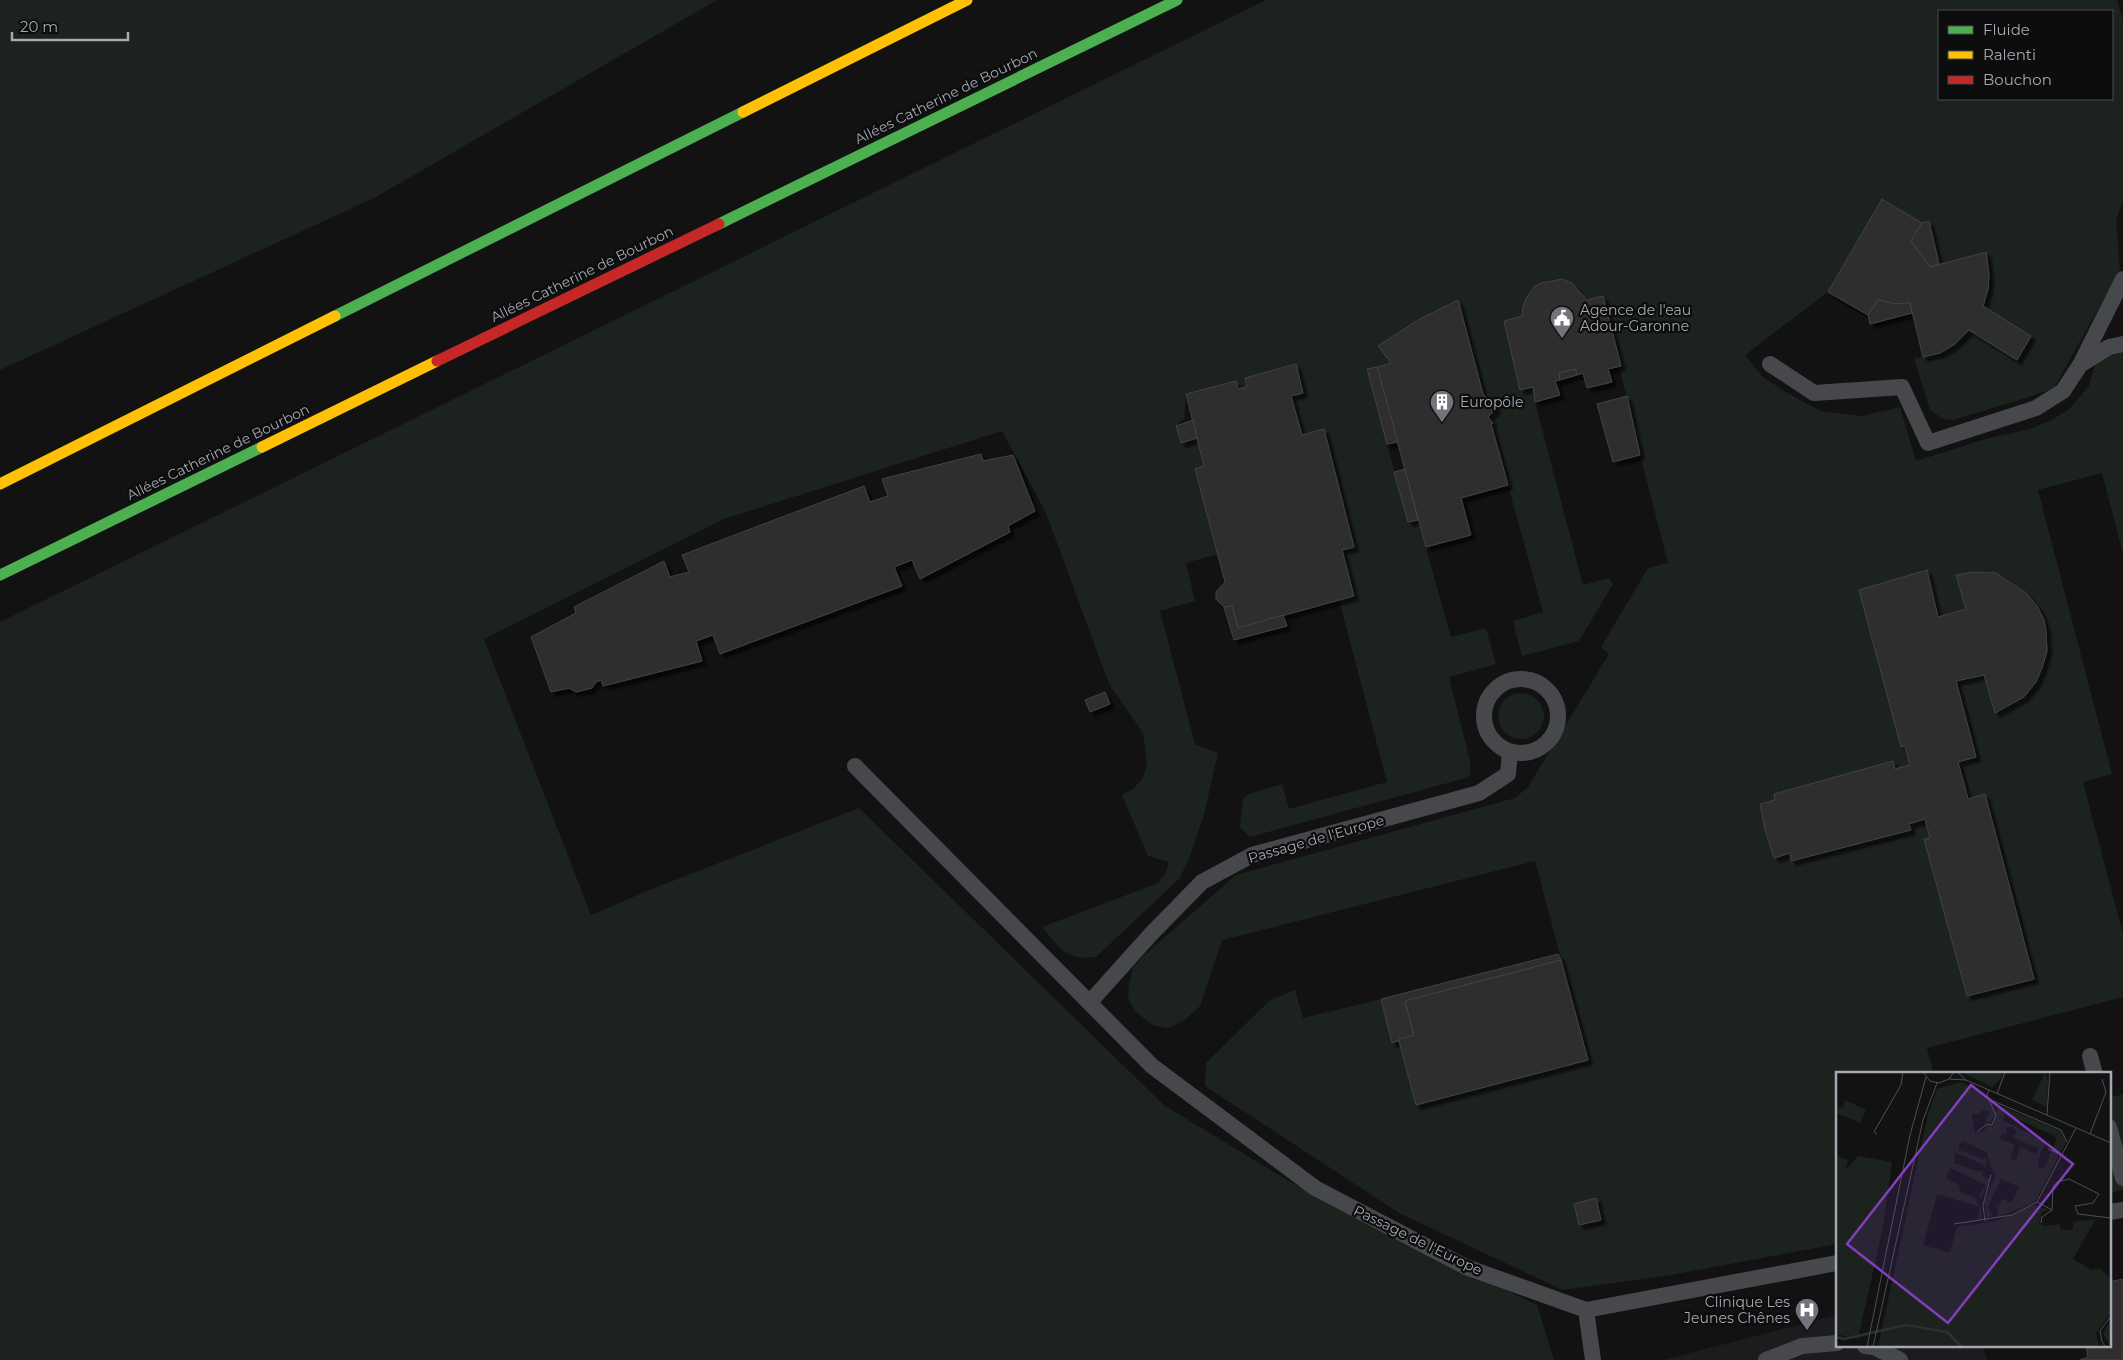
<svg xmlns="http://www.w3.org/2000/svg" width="2123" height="1360" font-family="Montserrat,sans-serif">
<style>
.built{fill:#1c1c1e}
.green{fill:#1c221d;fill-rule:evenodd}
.building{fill:#2d2d2e;stroke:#424345;filter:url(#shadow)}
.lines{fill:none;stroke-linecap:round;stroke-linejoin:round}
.lane{stroke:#47484b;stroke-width:16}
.fast{stroke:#4caf50;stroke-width:11}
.slow{stroke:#ffc107;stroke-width:11}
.jam{stroke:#c62828;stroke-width:11}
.labels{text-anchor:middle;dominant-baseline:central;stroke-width:4.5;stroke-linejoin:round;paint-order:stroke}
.street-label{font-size:14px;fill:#a4a9b2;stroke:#0d0d0e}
.poi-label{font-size:14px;fill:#a4a9b2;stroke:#0d0d0e;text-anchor:start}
.inset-river{fill:none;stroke:#2a3136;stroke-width:2.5}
.inset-road{fill:none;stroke:#4c4e52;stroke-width:1}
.view{fill:#813fbd;fill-opacity:0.15;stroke:#813fbd;stroke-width:2.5}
.inset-edge{fill:none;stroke:#a4a9b2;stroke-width:2.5}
</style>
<defs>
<filter id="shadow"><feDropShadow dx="4.5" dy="4.5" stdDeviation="1" flood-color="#0009"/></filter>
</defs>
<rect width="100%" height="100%" fill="#121212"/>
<path class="built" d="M 1837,1315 L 1837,1346 L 1983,1346 L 1987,1360 L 1663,1360 Z"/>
<g class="green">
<path d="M 0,0 L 717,0 L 376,197 L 0,370 Z"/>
<path d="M 1266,0 L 2117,0 L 2123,20 L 2123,201 L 2116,220 L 2120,270 L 2054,388 L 2029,397 L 1953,420 L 1943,419 L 1930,410 L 1914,358 C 1936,356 1956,348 1969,330 L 2017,359 L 2030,336 L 1983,306 L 1988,289 L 1986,252 L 1939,264 L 1929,221 L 1922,223 L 1883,199 L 1828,292 L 1745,355 L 1763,377 L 1784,391 L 1820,411 L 1862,416 L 1900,407 L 1916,461 L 1985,439 L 2030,429 L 2050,421 L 2069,409 L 2089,386 L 2095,365 L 2109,355 L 2120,352 L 2123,354 L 2123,554 L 2102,473 L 2038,490 L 2112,774 L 2083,782 L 2123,934 L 2123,997 L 1927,1048 L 1934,1074 L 1837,1074 L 1837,1244 L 1671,1275 L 1563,1290 L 1399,1213 L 1205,1086 L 1206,1063 L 1269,1001 L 1295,990 L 1303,1018 L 1381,999 L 1392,1042 L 1399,1041 L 1416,1105 L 1588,1060 L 1535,861 L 1222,940 L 1200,1006 L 1185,1020 L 1168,1028 L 1152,1025 L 1136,1012 L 1128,999 L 1129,984 L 1133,968 L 1143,956 L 1236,875 L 1515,798 L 1528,787 L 1609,654 L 1601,647 L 1648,568 L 1668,563 L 1640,455 L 1603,296 L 1587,300 C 1567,265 1525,278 1522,316 L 1504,321 L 1533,387 L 1535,402 L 1583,585 L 1609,578 L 1613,584 L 1579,641 L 1522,656 L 1513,621 L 1543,612 L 1491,424 L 1493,422 L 1488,417 L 1483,394 L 1418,320 L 1379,346 L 1391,363 L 1367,370 L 1408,522 L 1418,520 L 1451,637 L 1486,628 L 1496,664 L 1449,677 L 1470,760 L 1470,774 L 1466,778 L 1250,837 L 1240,827 L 1243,798 L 1251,793 L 1282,784 L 1289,809 L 1387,782 L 1339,600 L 1354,596 L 1342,550 L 1354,547 L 1324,429 L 1302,435 L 1291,396 L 1303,392 L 1296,365 L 1245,379 L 1247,387 L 1238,389 L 1235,381 L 1186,394 L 1184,419 L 1176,426 L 1181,443 L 1197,438 L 1204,466 L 1195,469 L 1218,554 L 1186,563 L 1195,601 L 1160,611 L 1195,744 L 1218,753 L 1204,815 L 1189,859 L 1179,879 L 1096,957 C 1065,961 1060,948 1042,927 L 1158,883 L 1166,872 L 1169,862 L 1148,856 L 1122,795 L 1133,789 L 1142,779 L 1147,766 L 1143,733 L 1109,684 L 1046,513 L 1002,431 L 724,519 L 484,639 L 591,915 L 652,889 L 859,808 L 1165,1106 L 1324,1202 L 1537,1305 L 1554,1360 L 0,1360 L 0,622 ZM 1939,11 L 2112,11 L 2112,99 L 1939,99 ZM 1927,571 L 1938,617 L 1966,609 L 1957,575 C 1969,573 1982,570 1995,573 C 2003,575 2012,582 2018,587 C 2055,614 2054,664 2025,696 C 2018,703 2004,708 1995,713 L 1984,675 L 1956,681 L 1976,757 L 1958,762 L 1968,799 L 1985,795 L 2034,979 L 1967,996 L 1924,839 L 1930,838 L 1925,819 L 1909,824 L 1911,830 L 1791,861 L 1790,853 L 1774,858 L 1765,830 L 1760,804 L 1775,800 L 1774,794 L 1893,761 L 1895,769 L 1910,765 L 1905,746 L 1901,747 L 1860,590 Z"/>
<circle cx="1521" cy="716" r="23"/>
<path d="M 2123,1094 L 2123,1190 L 2109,1193 L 2109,1098 Z"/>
</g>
<g class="building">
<path d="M 1882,199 L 1922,223 L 1911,241 L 1930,267 L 1986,252 L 1989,275 L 1988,289 L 1983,306 L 2031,336 L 2017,360 L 1969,330 L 1955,344 L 1940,353 L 1923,357 L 1910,303 L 1896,304 L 1878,300 L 1868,315 L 1828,292 Z"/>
<path d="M 1929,221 L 1939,264 L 1930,267 L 1911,241 L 1922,223 Z"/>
<path d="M 1562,279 L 1572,283 L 1587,300 L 1603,296 L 1621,366 L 1608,369 L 1612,382 L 1587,388 L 1583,373 L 1577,375 L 1575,369 L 1559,373 L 1560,380 L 1555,381 L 1560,395 L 1535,402 L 1533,387 L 1520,390 L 1504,321 L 1522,316 L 1523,306 L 1527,297 L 1534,287 L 1541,283 Z"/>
<path d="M 1458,300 L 1483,394 L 1497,408 L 1488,417 L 1493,423 L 1491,424 L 1508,485 L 1461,498 L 1471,535 L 1426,547 L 1377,367 L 1391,363 L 1378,346 L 1418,320 Z"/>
<path d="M 1878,300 L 1896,304 L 1910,303 L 1912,313 L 1870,324 L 1868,315 Z"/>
<path d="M 1296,364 L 1303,393 L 1291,396 L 1302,435 L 1324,429 L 1354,547 L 1342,550 L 1354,596 L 1238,628 L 1232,606 L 1224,607 L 1216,599 L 1216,592 L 1225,582 L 1195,469 L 1204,466 L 1186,394 L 1236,381 L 1238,389 L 1247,387 L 1245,378 Z"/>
<path d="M 1377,367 L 1398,442 L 1387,444 L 1367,369 Z"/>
<path d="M 1575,369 L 1577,375 L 1560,380 L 1559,373 Z"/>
<path d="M 1627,396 L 1640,455 L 1613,462 L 1597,404 Z"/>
<path d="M 1193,420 L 1197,438 L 1181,443 L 1176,426 Z"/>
<path d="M 981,454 L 983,461 L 1013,455 L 1035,511 L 1008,526 L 1010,532 L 920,579 L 912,560 L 894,567 L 902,586 L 720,654 L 713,635 L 696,641 L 702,661 L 603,686 L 601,680 L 596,682 L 592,688 L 576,692 L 569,688 L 551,692 L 531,637 L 576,613 L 574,607 L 664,561 L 670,577 L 689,572 L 682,555 L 864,486 L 870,502 L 888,496 L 882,479 Z"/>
<path d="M 1405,469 L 1418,520 L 1408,522 L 1394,472 Z"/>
<path d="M 1927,570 L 1938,617 L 1966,609 L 1956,575 L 1974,572 L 1996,573 L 2025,592 L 2037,606 L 2044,620 L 2046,631 L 2047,651 L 2042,668 L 2036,682 L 2024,697 L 1995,713 L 1984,675 L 1956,681 L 1976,757 L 1958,762 L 1968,799 L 1985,794 L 2034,979 L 1967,996 L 1924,839 L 1930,838 L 1925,819 L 1909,824 L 1911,830 L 1791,861 L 1790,853 L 1774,858 L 1765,830 L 1760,804 L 1775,800 L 1774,794 L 1893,761 L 1895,769 L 1910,765 L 1905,746 L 1901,747 L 1859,590 Z"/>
<path d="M 1232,606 L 1238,628 L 1283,615 L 1287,626 L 1234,640 L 1224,607 Z"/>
<path d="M 1105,692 L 1110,704 L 1090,712 L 1085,700 Z"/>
<path d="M 1558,954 L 1561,960 L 1405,1001 L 1414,1035 L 1392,1043 L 1381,999 Z"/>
<path d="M 1561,960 L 1588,1060 L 1416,1105 L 1399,1041 L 1399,1039 L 1414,1035 L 1405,1001 Z"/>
<path d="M 1596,1198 L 1601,1220 L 1579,1225 L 1574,1204 Z"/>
<path d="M 2123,1279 L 2123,1360 L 2080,1360 L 2088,1357 L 2086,1346 L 2109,1346 L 2109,1282 Z"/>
</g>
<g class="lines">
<g class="lane">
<path d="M 1770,364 L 1814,393 L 1902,387 L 1928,443 L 2036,408 L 2063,391 L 2080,365 L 2123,279"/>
<path d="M 2080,365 L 2109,347 L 2123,344"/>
<circle cx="1521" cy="716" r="37"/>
<path d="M 855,766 L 1152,1066 L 1315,1188 L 1466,1267 L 1586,1310 L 1837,1263"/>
<path d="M 1090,1002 L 1152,933 L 1202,882 L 1252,855 L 1479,793 L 1508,774 L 1510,752"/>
<path d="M 2090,1056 L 2095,1074"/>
<path d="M 2109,1127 L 2123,1178"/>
<path d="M 2109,1212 L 2123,1210"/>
<path d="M 1586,1310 L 1593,1360"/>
<path d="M 1865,1346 L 1874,1347 L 1900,1360"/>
<path d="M 1766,1360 L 1802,1346 L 1837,1343"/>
</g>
<g class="fast">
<path d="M 719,224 L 1177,0"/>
<path d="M 335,316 L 743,112"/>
<path d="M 0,575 L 262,447"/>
</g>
<g class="slow">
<path d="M 743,112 L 967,0"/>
<path d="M 262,447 L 437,361"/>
<path d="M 0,484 L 335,316"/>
</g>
<path class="jam" d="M 437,361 L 719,224"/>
</g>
<defs>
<symbol id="civic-pin" viewBox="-11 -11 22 30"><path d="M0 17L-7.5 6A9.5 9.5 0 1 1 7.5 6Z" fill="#71747a" stroke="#0d0d0e"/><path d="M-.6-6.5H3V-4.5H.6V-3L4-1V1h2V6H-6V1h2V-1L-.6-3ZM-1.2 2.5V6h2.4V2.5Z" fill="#fff"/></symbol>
<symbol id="building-pin" viewBox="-11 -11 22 30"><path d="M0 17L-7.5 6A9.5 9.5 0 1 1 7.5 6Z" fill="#71747a" stroke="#0d0d0e"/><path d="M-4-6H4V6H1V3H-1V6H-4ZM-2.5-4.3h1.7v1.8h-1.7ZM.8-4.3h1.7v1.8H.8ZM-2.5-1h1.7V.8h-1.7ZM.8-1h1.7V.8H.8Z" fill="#fff"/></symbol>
<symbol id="hospital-pin" viewBox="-11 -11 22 30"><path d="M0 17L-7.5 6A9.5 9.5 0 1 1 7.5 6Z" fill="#71747a" stroke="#0d0d0e"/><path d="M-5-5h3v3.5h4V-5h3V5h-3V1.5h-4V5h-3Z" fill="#fff"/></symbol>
</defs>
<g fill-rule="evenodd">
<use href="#civic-pin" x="1548" y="304" width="28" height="38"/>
<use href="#building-pin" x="1428" y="388" width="28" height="38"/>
<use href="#hospital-pin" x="1793" y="1296" width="28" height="38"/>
</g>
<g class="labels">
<g class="street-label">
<text transform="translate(946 96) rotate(-26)">Allées Catherine de Bourbon</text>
<text transform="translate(582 274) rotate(-26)">Allées Catherine de Bourbon</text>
<text transform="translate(218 452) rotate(-26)">Allées Catherine de Bourbon</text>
<text transform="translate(1316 839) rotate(-16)">Passage de l'Europe</text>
<text transform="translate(1418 1240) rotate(26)">Passage de l'Europe</text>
</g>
<g class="poi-label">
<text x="1580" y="310">Agence de l'eau<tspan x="1580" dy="16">Adour-Garonne</tspan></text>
<text x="1460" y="402">Europôle</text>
<text x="1790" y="1302" text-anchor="end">Clinique Les<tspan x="1790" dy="16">Jeunes Chênes</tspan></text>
</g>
</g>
<g transform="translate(1836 1072)">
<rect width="275" height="275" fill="#121212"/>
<path d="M 125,0 L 164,0 L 167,4 L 156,15 ZM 209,0 L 212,9 L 211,35 L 196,28 ZM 124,10 L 148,20 L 160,41 L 154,51 L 149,49 L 154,39 L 146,38 L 144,42 L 136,42 L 139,62 L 148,59 L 152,53 L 157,55 L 162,33 L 225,59 L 230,70 L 199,130 L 162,145 L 160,133 L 163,133 L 166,127 L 176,130 L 183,115 L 165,107 L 152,135 L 156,144 L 151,146 L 148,130 L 159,105 L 150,80 L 127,69 L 123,71 L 123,78 L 147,87 L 149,85 L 151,91 L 149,96 L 146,92 L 119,80 L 118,91 L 143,100 L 148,98 L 146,103 L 154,107 L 145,127 L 143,124 L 150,113 L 114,96 L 110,106 L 123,113 L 124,121 L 138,125 L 145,135 L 146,146 L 141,148 L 144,135 L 101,122 L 87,173 L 114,181 L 121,155 L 161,149 L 198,133 L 213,138 L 206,140 L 203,151 L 208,154 L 224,152 L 224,157 L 233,158 L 237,157 L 237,150 L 260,147 L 237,187 L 256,198 L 264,196 L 275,207 L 275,241 L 260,261 L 263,275 L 42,275 L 92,42 L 101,17 ZM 169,42 L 219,64 L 220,68 L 208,97 L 202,95 L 202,88 L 210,70 L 167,48 ZM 177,55 L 181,61 L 176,65 L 203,77 L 200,82 L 184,75 L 180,88 L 174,87 L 179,73 L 164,67 L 166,61 L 170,63 L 170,56 ZM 9,28 L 30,38 L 24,51 L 0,41 L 3,35 L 7,36 ZM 0,83 L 12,88 L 10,98 L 22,84 L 56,90 L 47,155 L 22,267 L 0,262 ZM 275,247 L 274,252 L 275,275 L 267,262 Z" fill="#1c221d" fill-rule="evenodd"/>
<path class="inset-river" d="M 0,265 L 8,267 L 70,253 L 111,260 L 126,275"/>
<path class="inset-road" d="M 87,0 L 94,9 L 103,11 L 113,7 L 118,0M 121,0 L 130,8 L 275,71M 113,7 L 130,8M 161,22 L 169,0M 155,28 L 225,58 L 231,70M 211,43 L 214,0M 141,60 L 151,52 L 156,53 L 160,43 L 151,23 L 153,18M 41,62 L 38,60 L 65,13 L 67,0M 254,62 L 270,20 L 266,7M 212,77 L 226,83M 201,130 L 216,138 L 217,115 L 221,110 L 233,107 L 263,122 L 257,131 L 239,134 L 242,142 L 275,146M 149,149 L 147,133 L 155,103M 205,151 L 206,145 L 216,138M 118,152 L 176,143 L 201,130 L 240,56M 31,275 L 74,63 L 90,5M 37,275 L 87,48 L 101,11M 270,275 L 266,270 L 264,259 L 275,244"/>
<path class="view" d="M 135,13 L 237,92 L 112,251 L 11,172 Z"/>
<rect width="275" height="275" class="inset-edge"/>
</g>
<rect x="1938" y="10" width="175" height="90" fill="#0d0d0e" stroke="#494b50"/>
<rect x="1948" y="26" width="25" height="8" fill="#4caf50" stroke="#494b50"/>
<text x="1983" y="35" font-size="15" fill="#a4a9b2">Fluide</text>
<rect x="1948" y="51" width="25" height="8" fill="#ffc107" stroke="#494b50"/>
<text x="1983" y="60" font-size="15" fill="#a4a9b2">Ralenti</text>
<rect x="1948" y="76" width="25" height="8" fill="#c62828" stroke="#494b50"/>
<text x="1983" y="85" font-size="15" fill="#a4a9b2">Bouchon</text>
<path d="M12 32v8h116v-8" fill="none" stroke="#a4a9b2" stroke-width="2.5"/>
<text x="20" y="32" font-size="15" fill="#a4a9b2" stroke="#0d0d0e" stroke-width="4" paint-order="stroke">20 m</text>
</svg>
